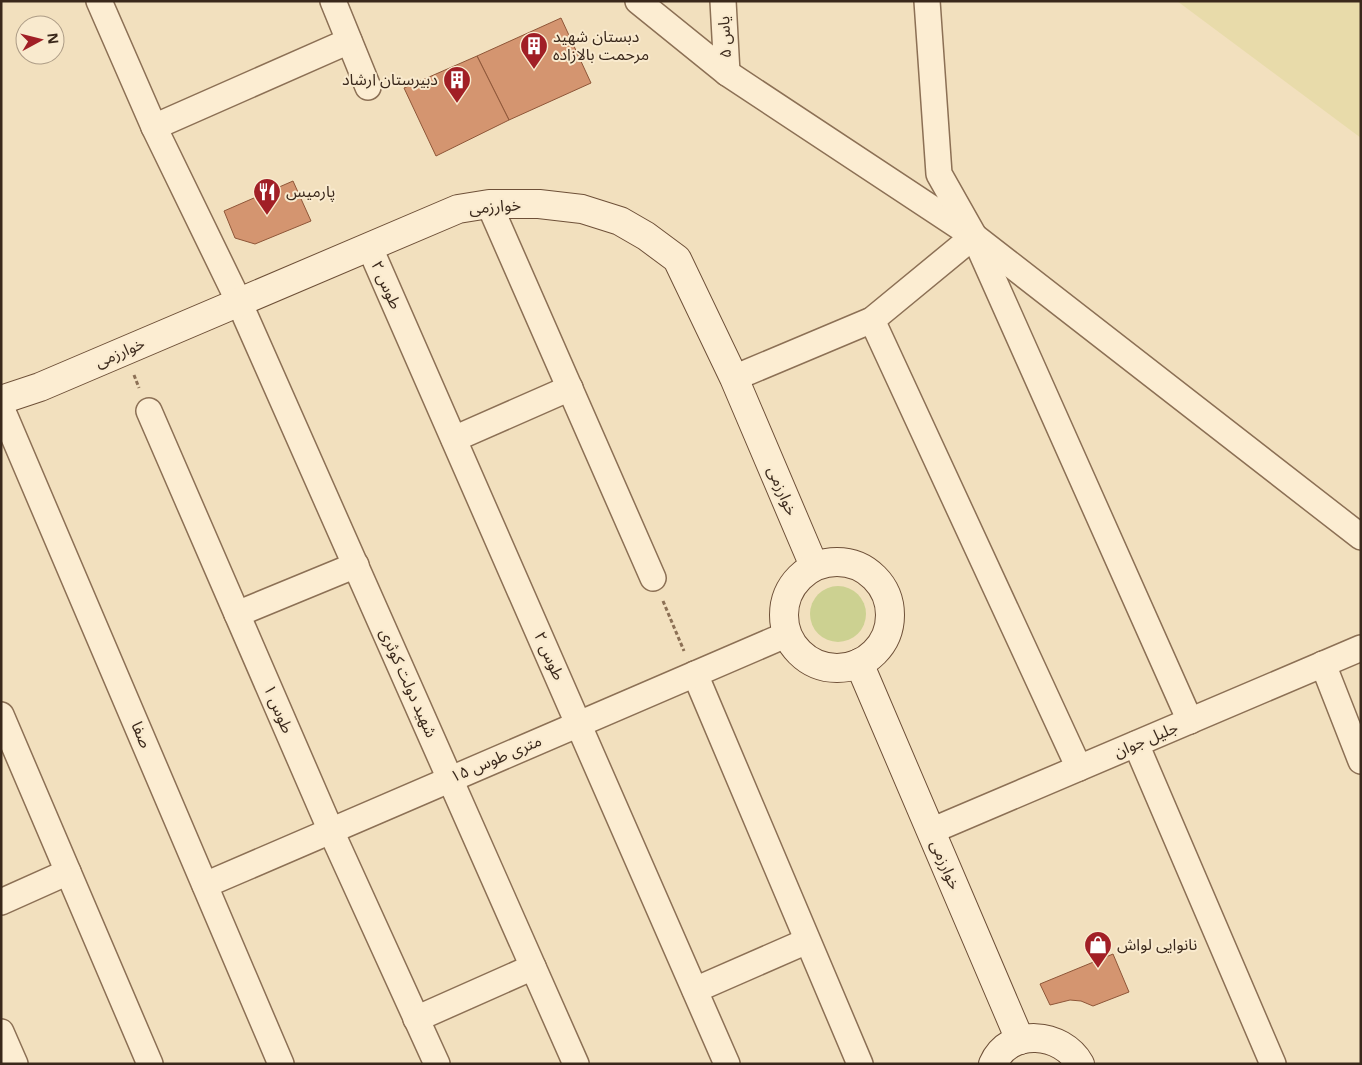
<svg xmlns="http://www.w3.org/2000/svg" width="1362" height="1065" font-family="Georgia,'Noto Sans Arabic',serif">
<style>
.farmland{fill:#e8dbaa}
.green{fill:#ccd191}
.building{fill:#d49570;stroke:#8e5638}
.lines{fill:none;stroke-linecap:round;stroke-linejoin:round}
.street-casing{stroke:#8c7055;stroke-width:28}
.secondary-casing{stroke:#6e5038;stroke-width:30}
.path{stroke:#8c7055;stroke-width:3;stroke-dasharray:4 2.5;stroke-linecap:butt}
.street{stroke:#fcedd2;stroke-width:25}
.secondary{stroke:#fcedd2;stroke-width:28}
.labels{text-anchor:middle;dominant-baseline:central;stroke-width:4;stroke-linejoin:round;paint-order:stroke}
.poi-label{font-size:16px;fill:#3a281b;stroke:#f9eace;text-anchor:start}
.street-label{font-size:16px;fill:#3a281b;stroke:#f9eace}
</style>
<rect width="100%" height="100%" fill="#f2e0be"/>
<path class="farmland" d="M 1177,1 L 1361,1 L 1361,138 Z"/>
<circle class="green" cx="838" cy="614" r="28"/>
<g class="building">
<path d="M 561,18 L 591,83 L 509,120 L 477,56 Z"/>
<path d="M 477,56 L 509,120 L 436,156 L 404,88 Z"/>
<path d="M 293,181 L 311,221 L 255,244 L 235,238 L 224,211 Z"/>
<path d="M 1113,954 L 1129,992 L 1093,1006 L 1081,1001 L 1070,1000 L 1050,1005 L 1040,984 Z"/>
</g>
<g class="lines">
<defs>
<g id="street">
<path d="M 99,1 L 154,127 L 239,302 L 576,1064"/>
<path d="M 333,1 L 368,87"/>
<path d="M 638,1 L 727,73 L 969,233"/>
<path d="M 723,1 L 727,73"/>
<path d="M 927,1 L 939,174 L 974,236 L 1190,721"/>
<path d="M 154,127 L 349,41"/>
<path d="M 489,204 L 653,578"/>
<path d="M 370,248 L 727,1064"/>
<path d="M 872,320 L 1079,768"/>
<path d="M 734,378 L 872,320 L 974,236 L 1361,537"/>
<path d="M 1,407 L 281,1064"/>
<path d="M 149,411 L 331,831 L 437,1064"/>
<path d="M 454,439 L 570,388"/>
<path d="M 237,614 L 356,565"/>
<path d="M 1323,664 L 1361,761"/>
<path d="M 695,674 L 860,1064"/>
<path d="M 1,715 L 150,1064"/>
<path d="M 1136,744 L 1273,1064"/>
<path d="M 931,831 L 1361,648"/>
<path d="M 205,885 L 788,634"/>
<path d="M 1,902 L 68,872"/>
<path d="M 695,990 L 807,941"/>
<path d="M 416,1019 L 533,967"/>
<path d="M 1,1032 L 15,1064"/>
</g>
<g id="secondary">
<path d="M 1,400 L 40,387 L 458,209 L 489,204 L 539,204 L 582,209 L 620,221 L 646,236 L 677,259 L 734,378 L 814,566"/>
<circle cx="837" cy="615" r="53"/>
<path d="M 859,663 L 1020,1040"/>
<path d="M 993,1064 C 1009,1027 1062,1032 1080,1064"/>
</g>
</defs>
<use href="#street" class="street-casing"/>
<use href="#secondary" class="secondary-casing"/>
<g class="path">
<path d="M 134,375 L 139,388"/>
<path d="M 663,601 L 684,651"/>
</g>
<use href="#street" class="street"/>
<use href="#secondary" class="secondary"/>
</g>
<defs>
<symbol id="building-pin" viewBox="-11 -11 22 30"><path d="M0 17L-7.5 6A9.5 9.5 0 1 1 7.5 6Z" fill="#a11f26" stroke="#f9eace"/><path d="M-4-6H4V6H1V3H-1V6H-4ZM-2.5-4.3h1.7v1.8h-1.7ZM.8-4.3h1.7v1.8H.8ZM-2.5-1h1.7V.8h-1.7ZM.8-1h1.7V.8H.8Z" fill="#fff"/></symbol>
<symbol id="restaurant-pin" viewBox="-11 -11 22 30"><path d="M0 17L-7.5 6A9.5 9.5 0 1 1 7.5 6Z" fill="#a11f26" stroke="#f9eace"/><path d="M-5-6h1v4h1v-4h1v4h1v-4h1v5L-1.5 .5V6h-2V.5L-5-1ZM5-6V6H3V1.5H1.5Q1.5-4 5-6Z" fill="#fff"/></symbol>
<symbol id="shop-pin" viewBox="-11 -11 22 30"><path d="M0 17L-7.5 6A9.5 9.5 0 1 1 7.5 6Z" fill="#a11f26" stroke="#f9eace"/><path d="M-5-2.5h2.3a2.7 3.5 0 0 1 5.4 0H5L5.5 6h-11ZM-1.5-2.5h3a1.5 2.3 0 0 0-3 0Z" fill="#fff"/></symbol>
</defs>
<g fill-rule="evenodd">
<use href="#building-pin" x="518" y="30" width="32" height="43"/>
<use href="#building-pin" x="441" y="64" width="32" height="43"/>
<use href="#restaurant-pin" x="251" y="176" width="32" height="43"/>
<use href="#shop-pin" x="1082" y="929" width="32" height="43"/>
</g>
<g class="labels">
<g class="poi-label">
<text x="553" y="37">دبستان شهید<tspan x="553" dy="18">مرحمت بالازاده</tspan></text>
<text x="438" y="80" text-anchor="end">دبیرستان ارشاد</text>
<text x="286" y="192">پارمیس</text>
<text x="1117" y="945">نانوایی لواش</text>
</g>
<g class="street-label">
<text transform="translate(725 37) rotate(-93)">یاس ۵</text>
<text transform="translate(495 207) rotate(-4)">خوارزمی</text>
<text transform="translate(386 285) rotate(66)">طوس ۲</text>
<text transform="translate(120 353) rotate(-23)">خوارزمی</text>
<text transform="translate(782 491) rotate(67)">خوارزمی</text>
<text transform="translate(549 656) rotate(66)">طوس ۲</text>
<text transform="translate(408 683) rotate(66)">شهید دولت کوثری</text>
<text transform="translate(278 709) rotate(67)">طوس ۱</text>
<text transform="translate(141 735) rotate(67)">صفا</text>
<text transform="translate(1146 740) rotate(-23)">جلیل جوان</text>
<text transform="translate(496 759) rotate(-23)">۱۵ متری طوس</text>
<text transform="translate(945 865) rotate(67)">خوارزمی</text>
</g>
</g>
<rect width="1362" height="1065" fill="none" stroke="#3a281b" stroke-width="5"/>
<g transform="translate(40 40) rotate(83)"><circle r="24" fill="#f9eace" stroke="#ad9c86"/>
<path d="M0-4L9 19L0 12L-9 19Z" fill="#a11f26"/>
<text y="-8" font-size="14" font-weight="bold" text-anchor="middle" fill="#3a281b">N</text>
</g>
</svg>
